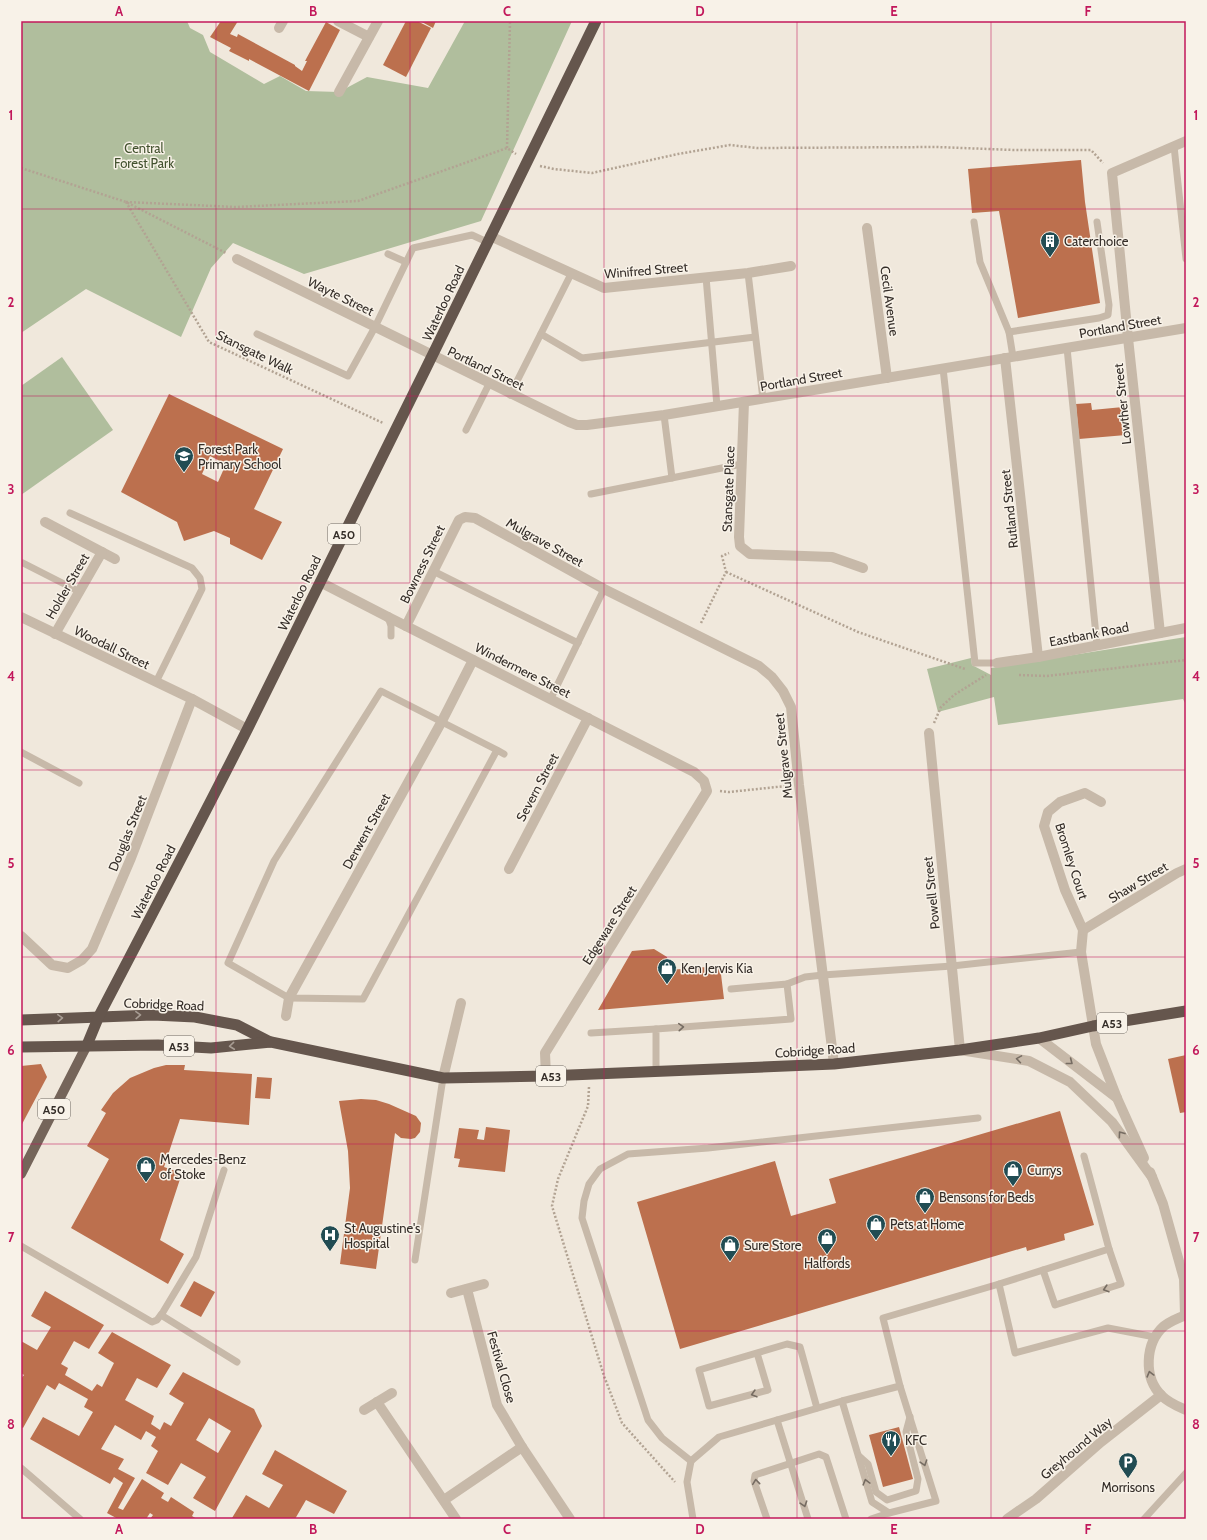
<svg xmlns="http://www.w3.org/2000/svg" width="1207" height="1540" font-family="Cabin,sans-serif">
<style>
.green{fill:#b0be9d}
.building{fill:#bc704e;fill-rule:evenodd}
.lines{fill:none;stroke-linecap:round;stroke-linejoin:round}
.path{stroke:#b2a393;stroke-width:2.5;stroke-dasharray:2 2;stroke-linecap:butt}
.service{stroke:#c7b9a9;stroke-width:7}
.pedestrian{stroke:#c7b9a9;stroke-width:10}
.minor{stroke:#c7b9a9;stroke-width:10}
.primary{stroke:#75655a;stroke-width:10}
.trunk{stroke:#65564d;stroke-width:11}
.oneway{stroke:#a79c93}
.oneway2{stroke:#766c62}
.grid{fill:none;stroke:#c2185b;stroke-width:1;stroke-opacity:0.55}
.labels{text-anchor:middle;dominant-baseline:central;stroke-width:3;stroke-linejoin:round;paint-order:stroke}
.shield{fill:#f8f2e8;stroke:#6f6862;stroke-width:1}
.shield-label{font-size:12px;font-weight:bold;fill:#342d28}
.park-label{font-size:13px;fill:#42512e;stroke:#f8f2e8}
.poi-label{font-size:13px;fill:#342d28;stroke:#f8f2e8;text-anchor:start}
.street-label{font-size:13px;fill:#342d28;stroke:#f8f2e8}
.neatline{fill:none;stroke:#c2185b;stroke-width:1.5}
.grid-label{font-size:13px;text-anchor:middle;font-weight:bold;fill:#c2185b}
</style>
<rect width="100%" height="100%" fill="#f0e8dc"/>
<g class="green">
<path d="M 21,21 L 187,21 L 190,28 L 203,35 L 210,52 L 264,84 L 280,76 L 306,91 L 339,92 L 367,77 L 428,88 L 465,21 L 572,21 L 481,221 L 304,274 L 233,243 L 211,268 L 181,337 L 86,289 L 21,333 Z"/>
<path d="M 62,357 L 113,430 L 21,495 L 21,386 Z"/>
<path d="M 1186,637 L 1186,705 L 1183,699 L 998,725 L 994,697 L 938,712 L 927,669 L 971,658 L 972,665 L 991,675 L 991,668 Z"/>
</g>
<g class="building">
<path d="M 221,21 L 238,21 L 230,34 L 237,37 L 238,34 L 295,65 L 295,66 L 302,71 L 307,61 L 305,61 L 326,22 L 340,30 L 309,91 L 249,59 L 249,61 L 229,51 L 231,48 L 210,37 Z"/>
<path d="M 406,21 L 417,21 L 431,28 L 406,77 L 383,65 Z"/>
<path d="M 420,21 L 436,21 L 433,28 Z"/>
<path d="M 1081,160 L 1085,202 L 1100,303 L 1018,318 L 999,211 L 972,213 L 968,169 Z"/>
<path d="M 169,394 L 283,449 L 254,509 L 282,522 L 262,560 L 230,544 L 230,538 L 214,531 L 184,541 L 177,522 L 121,492 ZM 210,456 L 226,464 L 218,482 L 202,474 Z"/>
<path d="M 1091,403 L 1092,410 L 1123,407 L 1126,435 L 1079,439 L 1076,404 Z"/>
<path d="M 654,949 L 667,957 L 669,970 L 720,966 L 724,999 L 598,1010 L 632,951 Z"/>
<path d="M 1186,1055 L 1186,1112 L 1180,1113 L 1168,1059 Z"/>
<path d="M 41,1064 L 47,1077 L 21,1126 L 21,1066 Z"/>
<path d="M 166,1065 L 185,1065 L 184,1070 L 252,1074 L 249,1125 L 180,1119 L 164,1167 L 182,1173 L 160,1240 L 184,1254 L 168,1284 L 71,1228 L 109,1159 L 87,1146 L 106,1113 L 101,1110 L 113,1093 L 130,1078 L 154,1068 Z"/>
<path d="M 257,1077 L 272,1078 L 270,1099 L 255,1098 Z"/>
<path d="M 361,1099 L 376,1100 L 389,1104 L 416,1116 L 421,1123 L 420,1132 L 415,1138 L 411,1139 L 401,1138 L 395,1133 L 376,1269 L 340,1264 L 350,1188 L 348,1151 L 339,1101 Z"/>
<path d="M 1060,1111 L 1094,1225 L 1064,1234 L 1065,1240 L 1027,1251 L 1026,1247 L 680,1349 L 637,1202 L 775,1161 L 791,1216 L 836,1203 L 829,1179 Z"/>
<path d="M 486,1127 L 510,1130 L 505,1172 L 458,1167 L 460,1159 L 454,1158 L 459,1128 L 479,1130 L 477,1139 L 484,1140 Z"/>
<path d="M 194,1281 L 215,1292 L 201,1317 L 180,1306 Z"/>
<path d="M 45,1291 L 104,1325 L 89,1349 L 74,1341 L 61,1364 L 68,1368 L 65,1375 L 92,1391 L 97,1384 L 102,1387 L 114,1363 L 98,1353 L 112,1332 L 171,1365 L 157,1388 L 137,1378 L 125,1400 L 154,1416 L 151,1424 L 160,1430 L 164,1422 L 171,1426 L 184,1403 L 169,1394 L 183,1372 L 254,1409 L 262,1426 L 215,1511 L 193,1498 L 206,1477 L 181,1463 L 168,1485 L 146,1473 L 158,1451 L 151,1446 L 156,1437 L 146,1431 L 141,1440 L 115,1425 L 101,1449 L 124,1459 L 118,1469 L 135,1478 L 118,1508 L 123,1510 L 142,1479 L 164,1493 L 161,1498 L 168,1502 L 171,1497 L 194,1512 L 192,1516 L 197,1519 L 150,1519 L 153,1515 L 150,1513 L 146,1519 L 118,1519 L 107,1513 L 123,1483 L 114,1477 L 110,1484 L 30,1439 L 43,1417 L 79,1436 L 93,1412 L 84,1407 L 88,1399 L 59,1383 L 55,1390 L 47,1385 L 23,1428 L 21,1427 L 21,1379 L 24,1375 L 21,1373 L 21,1341 L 37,1350 L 51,1327 L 31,1316 ZM 209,1418 L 231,1431 L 218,1453 L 196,1440 Z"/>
<path d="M 899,1427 L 913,1479 L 883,1487 L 869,1435 Z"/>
<path d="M 275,1450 L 347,1491 L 334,1514 L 306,1500 L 295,1519 L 232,1518 L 246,1495 L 269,1508 L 283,1485 L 262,1474 Z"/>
</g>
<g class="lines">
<g class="path">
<path d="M 507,148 L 510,21"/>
<path d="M 540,166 L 554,169 L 592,173 L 678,154 L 730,145 L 757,148 L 937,147 L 1014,150 L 1091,150 L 1103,163"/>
<path d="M 21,168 L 126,202 L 226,253"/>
<path d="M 126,202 L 236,207 L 358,201 L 507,148 L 516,154"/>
<path d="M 126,202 L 209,342 L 383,423"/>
<path d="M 726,572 L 858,632 L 965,669"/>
<path d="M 701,623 L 726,572 L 722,556 L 729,553"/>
<path d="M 1019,675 L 1047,676 L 1186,660"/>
<path d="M 934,723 L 941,707 L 954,695 L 986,675"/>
<path d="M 720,791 L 729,792 L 786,786"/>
<path d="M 589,1087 L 588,1106 L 558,1179 L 552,1206 L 604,1376 L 622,1423 L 675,1482"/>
</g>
<g class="service">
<path d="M 1174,146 L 1186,259"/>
<path d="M 974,222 L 980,262 L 1009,332 L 1013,357"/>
<path d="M 388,254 L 406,262"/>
<path d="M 748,273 L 763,399"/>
<path d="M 706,277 L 717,406"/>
<path d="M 1009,332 L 1099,318 L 1108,315 L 1109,305 L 1097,222"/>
<path d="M 257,334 L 348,376 L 375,327 L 413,248 L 472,235 L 487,242"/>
<path d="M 541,334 L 582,358 L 755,337"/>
<path d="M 1067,348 L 1097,645"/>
<path d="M 943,368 L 975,663 L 997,663"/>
<path d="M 510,395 L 571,274"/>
<path d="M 664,415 L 672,478"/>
<path d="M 466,430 L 489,384"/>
<path d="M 591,494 L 742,464"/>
<path d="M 70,513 L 192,568 L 200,578 L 202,589 L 156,682"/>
<path d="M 23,563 L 80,592"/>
<path d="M 433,571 L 578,643"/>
<path d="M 388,617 L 391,626 L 391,636"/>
<path d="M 551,698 L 604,589"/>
<path d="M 497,750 L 363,999 L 289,998 L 228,963 L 274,861 L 381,691 L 497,750 L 504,754"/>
<path d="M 21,752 L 79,783"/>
<path d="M 731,989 L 787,984 L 805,977 L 823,975 L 952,966 L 1081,952"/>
<path d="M 591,1033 L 656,1029"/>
<path d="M 656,1071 L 656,1029 L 791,1019 L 787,984"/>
<path d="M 21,1246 L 152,1322 L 157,1320 L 163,1312 L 196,1257 L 224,1170"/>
<path d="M 415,1260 L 443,1078"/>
<path d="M 1043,1270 L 1055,1305 L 1121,1284 L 1109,1249"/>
<path d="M 999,1284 L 1109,1249 L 1084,1156"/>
<path d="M 161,1315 L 237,1362"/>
<path d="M 757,1353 L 768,1390 L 709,1406 L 699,1370 L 787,1344 L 800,1347 L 817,1408"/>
<path d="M 842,1401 L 872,1502 L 889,1513 L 936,1501 L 900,1386"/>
<path d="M 777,1420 L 808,1519"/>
<path d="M 859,1456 L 868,1464 L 876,1492 L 887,1500 L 916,1491 L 918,1479 L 906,1432 L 910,1417"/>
<path d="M 691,1461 L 719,1437 L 842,1401 L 900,1386 L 883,1318 L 999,1284 L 1015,1353 L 1108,1328 L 1155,1337"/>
<path d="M 21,1468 L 80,1519"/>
<path d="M 693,1519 L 687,1482 L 691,1461 L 662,1438 L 648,1420 L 582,1218 L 584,1201 L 589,1184 L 600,1169 L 628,1154 L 708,1148 L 978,1118"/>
<path d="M 767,1519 L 754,1481 L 755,1475 L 819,1454 L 826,1457 L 846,1519"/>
<path d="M 871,1519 L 889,1513"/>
<path d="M 1144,1519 L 1186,1473"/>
</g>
<path class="pedestrian" d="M 388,617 L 406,626"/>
<g class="minor">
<path d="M 338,21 L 369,37"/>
<path d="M 279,28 L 283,21"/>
<path d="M 339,92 L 378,21"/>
<path d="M 867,228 L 887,378"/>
<path d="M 490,236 L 604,288 L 748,273 L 791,266"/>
<path d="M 237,259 L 569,422 L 577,425 L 587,425 L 664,415 L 1186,328"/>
<path d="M 1005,358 L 1038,657"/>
<path d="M 744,402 L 739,537 L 740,546 L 750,554 L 832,557 L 863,568"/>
<path d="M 45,522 L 115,559"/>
<path d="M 320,582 L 388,617"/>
<path d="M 21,617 L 192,699"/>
<path d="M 1160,633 L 1128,338 L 1112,173 L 1186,141"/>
<path d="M 55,634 L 102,552"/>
<path d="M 997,663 L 1038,657 L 1186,628"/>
<path d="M 929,733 L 960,1050 L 1029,1061 L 1070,1082 L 1112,1122 L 1152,1177"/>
<path d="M 1101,802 L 1085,793 L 1060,802 L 1048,812 L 1044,826 L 1065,890 L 1083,930 L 1081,952 L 1096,1044 L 1117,1098"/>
<path d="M 509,869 L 588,718"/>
<path d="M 1083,930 L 1177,873 L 1186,869"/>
<path d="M 21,936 L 52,965 L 68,968 L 82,960 L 92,949 L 131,858 L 192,699 L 247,729"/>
<path d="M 286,1016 L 289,998 L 442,721 L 473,660"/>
<path d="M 1039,1038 L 1117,1098 L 1144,1158"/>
<path d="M 546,1076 L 545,1053 L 707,791 L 704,781 L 694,772 L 406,626 L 459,520 L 465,517 L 475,518 L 604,589 L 759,666 L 772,677 L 783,691 L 791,707 L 799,785 L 834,1064"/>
<path d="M 443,1078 L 461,1003"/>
<path d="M 1150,1172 L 1163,1204 L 1184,1279 L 1185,1315"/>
<path d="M 467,1289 L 497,1405 L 522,1447 L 570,1519"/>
<path d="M 451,1293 L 484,1284"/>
<path d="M 1186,1315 C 1178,1318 1171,1321 1164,1326 C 1145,1343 1143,1378 1162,1396 C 1169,1403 1177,1406 1186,1410"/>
<path d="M 377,1402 L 456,1519"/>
<path d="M 364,1410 L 392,1393"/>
<path d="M 444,1500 L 522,1447"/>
<path d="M 1007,1519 L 1036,1499 L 1101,1442 L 1161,1395"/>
</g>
<path class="primary" d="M 21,1174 L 87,1045"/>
<g class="trunk">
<path d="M 21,1020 L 153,1015 L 195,1017 L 237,1025 L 270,1042"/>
<path d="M 87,1045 L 99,1016 C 149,920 199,825 248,728 C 365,493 481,257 596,21"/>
<path d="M 21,1047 L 158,1045 L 211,1048 L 271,1042 L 443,1078 L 546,1076 L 834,1064 L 960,1050 L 1039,1038 L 1093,1026 L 1186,1011"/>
</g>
</g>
<defs><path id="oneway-chevron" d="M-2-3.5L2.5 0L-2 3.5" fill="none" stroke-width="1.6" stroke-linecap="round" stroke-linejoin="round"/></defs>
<g class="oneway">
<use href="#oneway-chevron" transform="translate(138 1015) rotate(-2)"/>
<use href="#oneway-chevron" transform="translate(60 1018) rotate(-3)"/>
<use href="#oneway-chevron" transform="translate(232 1046) rotate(174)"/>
</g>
<g class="oneway2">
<use href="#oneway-chevron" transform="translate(681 1027) rotate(-4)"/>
<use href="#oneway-chevron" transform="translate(1019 1059) rotate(-171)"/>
<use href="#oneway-chevron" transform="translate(1070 1062) rotate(38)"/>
<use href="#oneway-chevron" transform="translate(1121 1134) rotate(-126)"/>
<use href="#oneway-chevron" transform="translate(1106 1289) rotate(163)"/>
<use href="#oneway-chevron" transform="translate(1150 1374) rotate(-105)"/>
<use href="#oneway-chevron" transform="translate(754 1394) rotate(164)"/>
<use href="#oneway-chevron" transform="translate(924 1463) rotate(72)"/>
<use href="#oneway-chevron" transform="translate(756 1482) rotate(-96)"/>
<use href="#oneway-chevron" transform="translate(866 1482) rotate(-105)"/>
<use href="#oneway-chevron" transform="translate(804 1504) rotate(72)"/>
</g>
<path class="grid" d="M 216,21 L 216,1519M 410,21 L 410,1519M 604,21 L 604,1519M 797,21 L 797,1519M 991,21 L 991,1519M 21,209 L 1186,209M 21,396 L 1186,396M 21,583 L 1186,583M 21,770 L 1186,770M 21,957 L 1186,957M 21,1144 L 1186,1144M 21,1331 L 1186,1331"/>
<defs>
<symbol id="building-pin" viewBox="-11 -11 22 30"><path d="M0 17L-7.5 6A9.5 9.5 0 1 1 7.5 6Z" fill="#214c53" stroke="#f8f2e8"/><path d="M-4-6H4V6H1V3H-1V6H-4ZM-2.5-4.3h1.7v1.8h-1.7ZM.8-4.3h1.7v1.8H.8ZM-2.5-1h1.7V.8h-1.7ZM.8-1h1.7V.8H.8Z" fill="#fff"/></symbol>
<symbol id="school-pin" viewBox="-11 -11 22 30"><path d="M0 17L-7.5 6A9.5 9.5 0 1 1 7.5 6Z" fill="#214c53" stroke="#f8f2e8"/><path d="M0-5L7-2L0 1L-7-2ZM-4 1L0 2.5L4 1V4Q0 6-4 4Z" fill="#fff"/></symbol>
<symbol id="shop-pin" viewBox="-11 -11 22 30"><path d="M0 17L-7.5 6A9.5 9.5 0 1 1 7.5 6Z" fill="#214c53" stroke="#f8f2e8"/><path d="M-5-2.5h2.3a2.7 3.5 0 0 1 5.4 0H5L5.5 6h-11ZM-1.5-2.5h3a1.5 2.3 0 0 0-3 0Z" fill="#fff"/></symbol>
<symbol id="hospital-pin" viewBox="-11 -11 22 30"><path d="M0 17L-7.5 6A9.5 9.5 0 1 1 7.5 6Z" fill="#214c53" stroke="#f8f2e8"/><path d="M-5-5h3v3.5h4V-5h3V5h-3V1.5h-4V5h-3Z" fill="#fff"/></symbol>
<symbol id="restaurant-pin" viewBox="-11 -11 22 30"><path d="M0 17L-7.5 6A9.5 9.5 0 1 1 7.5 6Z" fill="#214c53" stroke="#f8f2e8"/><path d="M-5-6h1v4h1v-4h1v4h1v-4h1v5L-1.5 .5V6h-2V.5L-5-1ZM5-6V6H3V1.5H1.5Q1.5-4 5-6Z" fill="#fff"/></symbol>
<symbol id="parking-pin" viewBox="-11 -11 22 30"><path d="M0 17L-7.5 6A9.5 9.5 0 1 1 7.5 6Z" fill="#214c53" stroke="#f8f2e8"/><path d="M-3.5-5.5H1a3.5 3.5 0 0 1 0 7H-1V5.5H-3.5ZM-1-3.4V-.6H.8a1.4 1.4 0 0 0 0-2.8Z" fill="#fff"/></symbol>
</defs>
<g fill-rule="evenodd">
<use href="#building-pin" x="1039" y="230" width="22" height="30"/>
<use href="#school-pin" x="173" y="445" width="22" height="30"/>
<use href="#shop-pin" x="656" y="957" width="22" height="30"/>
<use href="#shop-pin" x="135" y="1155" width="22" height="30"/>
<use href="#shop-pin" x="1002" y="1159" width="22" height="30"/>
<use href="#shop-pin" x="914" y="1186" width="22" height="30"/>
<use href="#shop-pin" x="865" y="1213" width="22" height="30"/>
<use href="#hospital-pin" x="319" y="1224" width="22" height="30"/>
<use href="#shop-pin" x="816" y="1227" width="22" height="30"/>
<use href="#shop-pin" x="719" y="1234" width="22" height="30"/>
<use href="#restaurant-pin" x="880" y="1429" width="22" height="30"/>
<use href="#parking-pin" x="1117" y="1451" width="22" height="30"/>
</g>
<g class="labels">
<g class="shield">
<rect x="328" y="524" width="32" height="20" rx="3"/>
<rect x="1097" y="1013" width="30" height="20" rx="3"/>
<rect x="164" y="1036" width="30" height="20" rx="3"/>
<rect x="536" y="1066" width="30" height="20" rx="3"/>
<rect x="38" y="1099" width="32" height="20" rx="3"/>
</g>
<g class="shield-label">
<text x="344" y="534">A50</text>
<text x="1112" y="1023">A53</text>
<text x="179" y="1046">A53</text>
<text x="551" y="1076">A53</text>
<text x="54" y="1109">A50</text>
</g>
<g class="park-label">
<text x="144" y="148">Central<tspan x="144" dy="15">Forest Park</tspan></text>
</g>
<g class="poi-label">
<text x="1064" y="241">Caterchoice</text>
<text x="198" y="449">Forest Park<tspan x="198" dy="15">Primary School</tspan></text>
<text x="681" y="968">Ken Jervis Kia</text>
<text x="160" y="1159">Mercedes-Benz<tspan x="160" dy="15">of Stoke</tspan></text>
<text x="1027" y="1170">Currys</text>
<text x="939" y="1197">Bensons for Beds</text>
<text x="890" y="1224">Pets at Home</text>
<text x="344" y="1228">St Augustine's<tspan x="344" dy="15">Hospital</tspan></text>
<text x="744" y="1245">Sure Store</text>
<text x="827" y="1263" text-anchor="middle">Halfords</text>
<text x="905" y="1440">KFC</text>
<text x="1128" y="1487" text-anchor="middle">Morrisons</text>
</g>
<g class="street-label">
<text transform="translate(646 270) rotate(-5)">Winifred Street</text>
<text transform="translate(341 296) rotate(26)">Wayte Street</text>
<text transform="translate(890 301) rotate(82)">Cecil Avenue</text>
<text transform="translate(443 303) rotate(-65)">Waterloo Road</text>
<text transform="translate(1120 326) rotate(-10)">Portland Street</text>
<text transform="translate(255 352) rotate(26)">Stansgate Walk</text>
<text transform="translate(486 368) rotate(26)">Portland Street</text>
<text transform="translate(801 379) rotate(-10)">Portland Street</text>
<text transform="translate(1122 404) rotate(-96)">Lowther Street</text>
<text transform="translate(728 489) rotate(-88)">Stansgate Place</text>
<text transform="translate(1009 509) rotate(-96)">Rutland Street</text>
<text transform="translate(545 542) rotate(29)">Mulgrave Street</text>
<text transform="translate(422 564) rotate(-64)">Bowness Street</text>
<text transform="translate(67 586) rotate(-60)">Holder Street</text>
<text transform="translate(299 593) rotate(-64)">Waterloo Road</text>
<text transform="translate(1089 634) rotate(-11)">Eastbank Road</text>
<text transform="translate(112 647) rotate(26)">Woodall Street</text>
<text transform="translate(523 670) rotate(27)">Windermere Street</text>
<text transform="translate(783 756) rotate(-96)">Mulgrave Street</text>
<text transform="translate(537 787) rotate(-62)">Severn Street</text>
<text transform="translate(366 831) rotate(-61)">Derwent Street</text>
<text transform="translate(127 833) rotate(-68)">Douglas Street</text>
<text transform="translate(1072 861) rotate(72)">Bromley Court</text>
<text transform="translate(153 882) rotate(-63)">Waterloo Road</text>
<text transform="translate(1138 882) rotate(-31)">Shaw Street</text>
<text transform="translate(931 893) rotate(-96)">Powell Street</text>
<text transform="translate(609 925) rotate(-58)">Edgeware Street</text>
<text transform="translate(164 1004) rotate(2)">Cobridge Road</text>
<text transform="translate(815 1050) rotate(-4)">Cobridge Road</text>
<text transform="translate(502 1367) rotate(74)">Festival Close</text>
<text transform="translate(1076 1448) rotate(-40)">Greyhound Way</text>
</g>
</g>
<rect width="1207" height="1540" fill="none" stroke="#f8f2e8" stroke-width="44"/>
<rect x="22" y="22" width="1163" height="1496" class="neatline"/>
<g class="grid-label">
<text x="119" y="16">A</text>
<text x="313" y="16">B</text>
<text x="507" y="16">C</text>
<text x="700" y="16">D</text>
<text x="894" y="16">E</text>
<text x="1088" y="16">F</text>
<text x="11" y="120">1</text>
<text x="1196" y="120">1</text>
<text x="11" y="307">2</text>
<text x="1196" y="307">2</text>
<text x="11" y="494">3</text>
<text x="1196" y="494">3</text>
<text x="11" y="681">4</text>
<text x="1196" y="681">4</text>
<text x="11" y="868">5</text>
<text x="1196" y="868">5</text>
<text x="11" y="1055">6</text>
<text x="1196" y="1055">6</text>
<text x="11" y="1242">7</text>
<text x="1196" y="1242">7</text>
<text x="11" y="1429">8</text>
<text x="1196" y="1429">8</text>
<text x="119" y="1534">A</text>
<text x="313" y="1534">B</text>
<text x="507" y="1534">C</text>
<text x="700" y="1534">D</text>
<text x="894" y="1534">E</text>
<text x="1088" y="1534">F</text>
</g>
</svg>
